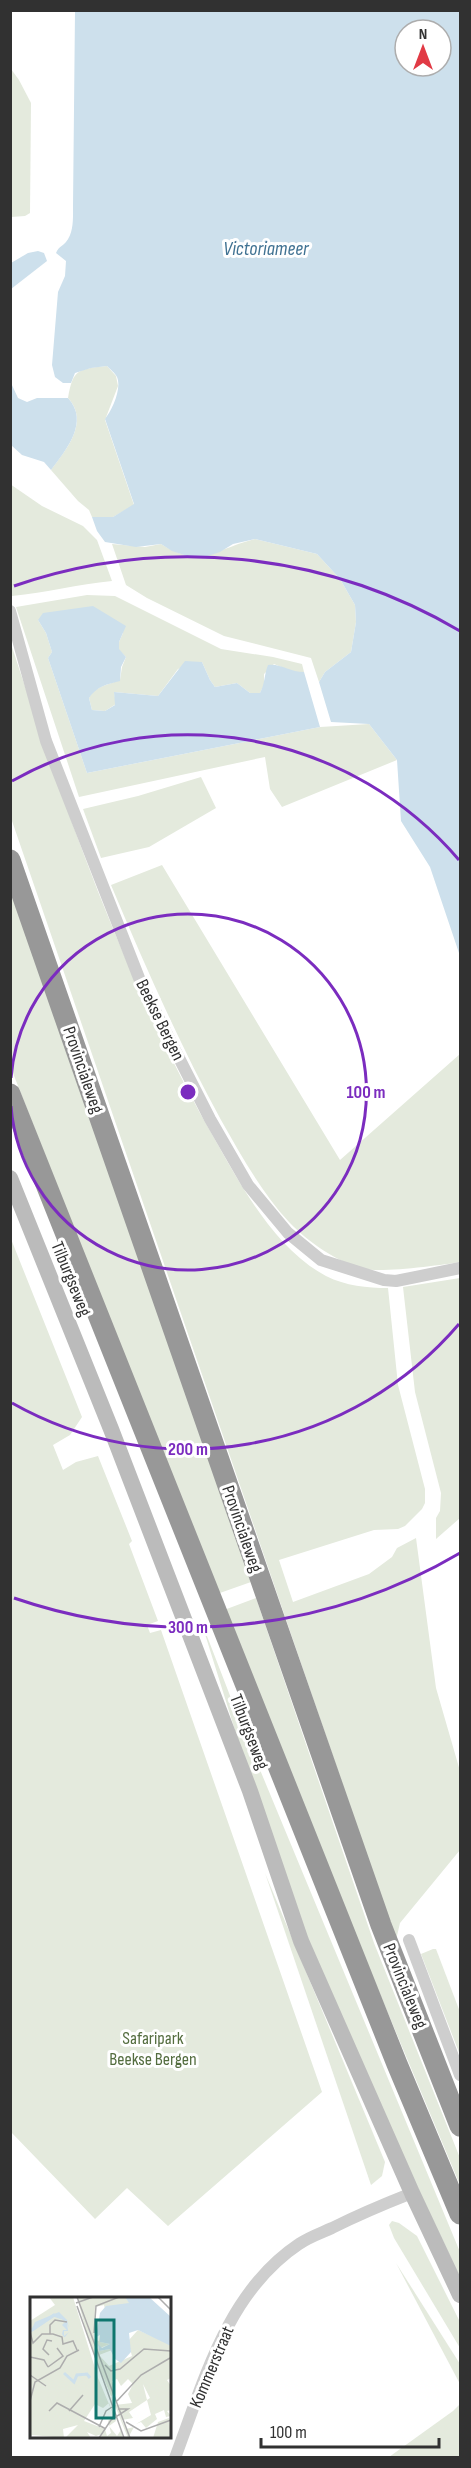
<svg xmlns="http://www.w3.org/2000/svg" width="471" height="2468" font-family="'Sofia Sans Condensed',sans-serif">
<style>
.green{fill:#e4eadd}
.water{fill:#cde0ec;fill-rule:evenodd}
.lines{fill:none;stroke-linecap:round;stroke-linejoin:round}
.street{stroke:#cecece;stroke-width:12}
.secondary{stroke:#bbb;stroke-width:16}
.highway{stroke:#989898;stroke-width:21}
.ring{fill:none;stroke:#7b2cbf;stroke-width:3}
.labels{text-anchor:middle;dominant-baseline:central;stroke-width:6;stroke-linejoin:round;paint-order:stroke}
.street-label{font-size:18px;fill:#313131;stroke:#fff}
.park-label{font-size:18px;fill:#546d3f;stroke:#fff}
.water-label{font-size:20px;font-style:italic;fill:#407292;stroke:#fff}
.inset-river{fill:none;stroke:#cde0ec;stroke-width:3}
.inset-road{fill:none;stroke:#adadad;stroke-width:1.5}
.view{fill:#0f766e;fill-opacity:0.15;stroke:#0f766e;stroke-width:3}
.inset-edge{fill:none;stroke:#313131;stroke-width:3}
.centre{fill:#7b2cbf;stroke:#fff;stroke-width:3}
.ring-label{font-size:18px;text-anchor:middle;font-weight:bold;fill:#7b2cbf;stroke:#fff;stroke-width:6;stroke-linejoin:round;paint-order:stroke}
</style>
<rect width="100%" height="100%" fill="#fff"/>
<g class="green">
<path d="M 11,69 L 19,80 L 31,103 L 30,213 L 25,216 L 11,217 Z"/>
<path d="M 107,366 L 116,376 L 118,386 L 105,420 L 134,505 L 113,517 L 92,517 L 89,510 L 78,501 L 51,470 C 66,450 90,422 68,398 C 73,369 78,369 107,366 Z"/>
<path d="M 10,484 L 42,506 L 83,526 L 97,540 L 112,581 C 78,584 46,593 12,596 Z"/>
<path d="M 255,539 L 317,554 L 340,579 L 355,605 L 356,622 L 351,652 L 325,672 L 319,682 L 311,658 L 224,636 L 147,598 L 126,585 L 112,544 L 145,547 L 161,544 C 200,569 218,548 255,539 Z"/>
<path d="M 87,595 L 115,596 L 221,649 L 273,657 L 302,664 L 304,672 L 293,672 L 274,664 L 264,674 L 264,685 L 260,693 L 250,693 L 237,683 L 215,687 L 210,680 L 202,662 L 178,669 L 158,696 L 114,692 L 116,704 L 105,711 L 92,710 L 89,698 L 93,691 L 103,686 L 120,680 L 122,667 L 126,657 L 119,650 L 119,642 L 123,633 L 38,620 L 46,633 L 52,652 L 48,658 L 87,773 L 320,727 L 369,724 L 397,760 L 282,807 L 270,789 L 265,757 L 79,797 L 16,607 Z"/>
<path d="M 10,641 C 67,815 126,986 218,1145 C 244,1191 277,1250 326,1276 C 346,1286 367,1288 388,1288 L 398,1385 L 425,1489 L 425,1503 L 422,1509 L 405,1526 L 398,1529 L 374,1530 L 279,1560 L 293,1602 L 369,1574 L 392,1557 L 397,1548 L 416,1538 L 436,1688 L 460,1771 L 460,1850 L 400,1923 L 396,1940 L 11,818 Z"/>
<path d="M 201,777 L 216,808 L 149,847 L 101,858 L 83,809 L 138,796 Z"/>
<path d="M 162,865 L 340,1160 L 460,1054 L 460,1262 C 443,1265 381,1273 365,1269 C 338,1263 308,1242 289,1222 C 261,1192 241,1155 221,1120 C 179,1043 145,966 111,885 Z"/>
<path d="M 10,880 L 251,1582 L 217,1594 L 11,1068 Z"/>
<path d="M 11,1239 L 82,1417 L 70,1435 L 53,1445 L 63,1470 L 76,1462 L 98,1456 L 132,1541 L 129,1544 L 158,1621 L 147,1625 L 150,1633 L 161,1630 L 322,2092 L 168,2226 L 127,2188 L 95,2219 L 11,2132 Z"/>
<path d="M 460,1278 L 460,1518 L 436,1539 L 436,1518 L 440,1511 L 441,1493 L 415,1392 L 403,1287 Z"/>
<path d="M 256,1598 L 374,1943 L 460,2158 L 460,2185 L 305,1815 L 224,1610 Z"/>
<path d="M 200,1618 L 241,1724 L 460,2252 L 460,2277 L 389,2127 L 302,1926 L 243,1756 Z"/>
<path d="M 265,1873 L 385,2162 L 382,2176 L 371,2185 Z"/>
<path d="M 433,1949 L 436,1949 L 460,2012 L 460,2055 L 421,1954 Z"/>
<path d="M 392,2221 L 399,2223 L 417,2236 L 460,2322 L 460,2348 L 394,2238 L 389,2225 Z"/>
<path d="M 396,2263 L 460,2364 L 460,2384 Z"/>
<path d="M 460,2404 L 460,2457 L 389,2457 L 453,2411 Z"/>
</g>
<g class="water">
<path d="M 75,11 L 460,11 L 460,956 L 430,867 L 401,821 L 397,760 L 369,724 L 331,722 L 319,682 L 325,672 L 351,652 L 356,622 L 355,605 L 340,579 L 317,554 L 255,539 L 233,544 L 220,552 L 205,557 L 190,557 L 172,551 L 161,544 L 136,547 L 105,542 L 97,531 L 92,517 L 113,517 L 134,504 L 105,419 C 112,410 122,389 117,377 C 115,373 110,369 107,366 L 91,368 L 75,373 L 71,383 L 63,383 L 55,377 L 52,365 L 58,292 L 65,276 L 66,261 L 56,253 C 59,246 62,247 66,242 C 74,233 73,217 73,206 ZM 405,30 L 441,30 L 441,66 L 405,66 Z"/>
<path d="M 38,251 L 44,253 L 47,261 L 11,289 L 11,263 L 28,253 Z"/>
<path d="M 11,383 L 18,398 L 27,402 L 37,398 L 68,398 C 90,422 66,450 51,470 L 44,462 L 22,455 L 11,445 Z"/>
<path d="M 93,606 L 126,626 L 119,642 L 119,649 L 126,657 L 121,667 L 120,681 C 107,684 96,687 89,698 L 92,710 L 105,711 L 115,705 L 114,692 L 158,696 L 185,661 L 202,662 L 210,680 L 215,687 L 237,683 L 250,693 L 260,693 C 265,684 264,675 268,665 C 280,663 290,672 304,672 L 320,727 L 87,773 L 48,658 L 52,652 L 46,633 L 38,620 L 43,613 Z"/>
</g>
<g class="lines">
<g class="street">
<path d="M 10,611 L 46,741 L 141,983 L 210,1119 L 248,1185 L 288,1233 L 321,1260 L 384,1280 L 396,1281 L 460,1268"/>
<path d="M 409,1940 L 460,2075"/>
<path d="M 175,2458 C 204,2381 227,2292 299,2244 C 309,2237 321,2233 332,2228 C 358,2215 384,2204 412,2193"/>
</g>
<path class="secondary" d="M 10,1178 L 111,1429 L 250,1791 L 301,1941 L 412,2193 L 460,2295"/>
<g class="highway">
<path d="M 10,860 L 381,1925 L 460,2126"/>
<path d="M 10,1094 L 397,2064 L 460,2214"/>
</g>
</g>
<g class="ring">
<path d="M11 1078A178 178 0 1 1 11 1106"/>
<path d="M459 1324A357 357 0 0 1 12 1403M12 781A357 357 0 0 1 459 860"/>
<path d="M460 1553A535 535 0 0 1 14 1598M14 586A535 535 0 0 1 460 631"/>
</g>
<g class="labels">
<g class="street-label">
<text transform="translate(160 1020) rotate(64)">Beekse Bergen</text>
<text transform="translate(83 1070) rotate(71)">Provincialeweg</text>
<text transform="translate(71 1279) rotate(68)">Tilburgseweg</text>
<text transform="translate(242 1529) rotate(71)">Provincialeweg</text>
<text transform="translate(249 1732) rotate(69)">Tilburgseweg</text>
<text transform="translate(405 1986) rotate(68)">Provincialeweg</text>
<text transform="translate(212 2367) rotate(-67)">Kommerstraat</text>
</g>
<g class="park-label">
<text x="153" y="2038">Safaripark<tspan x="153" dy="21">Beekse Bergen</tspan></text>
</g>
<g class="water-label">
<text x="266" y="249">Victoriameer</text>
</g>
</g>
<g transform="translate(30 2297)">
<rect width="141" height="141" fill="#fff"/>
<path d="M 19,0 L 43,0 L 68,81 L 86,124 L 79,129 L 87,139 L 91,133 L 93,141 L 70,141 L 72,137 L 66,139 L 57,135 L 61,141 L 35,141 L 48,128 L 33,132 L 34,141 L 2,138 L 0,141 L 0,24 L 25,8 ZM 79,106 L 84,118 L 78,124 L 81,136 L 77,139 L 75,132 L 54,124 L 65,107 L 73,111 ZM 47,0 L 95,0 L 105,13 L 93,26 L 76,17 L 74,8 L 65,10 L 64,42 L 69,44 L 70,38 L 70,45 L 80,47 L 70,51 L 68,48 L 69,54 L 80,52 L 82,53 L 69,58 L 79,69 L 102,59 L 98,44 L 108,33 L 140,47 L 141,81 L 137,83 L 141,89 L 141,113 L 137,114 L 141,119 L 136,120 L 134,113 L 125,117 L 127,122 L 116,131 L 111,125 L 106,127 L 121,118 L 117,103 L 120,101 L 113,87 L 117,103 L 99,115 L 103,121 L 92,123 L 96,132 L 104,130 L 98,141 L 59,45 ZM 87,82 L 91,89 L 98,82 L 103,87 L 98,97 L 102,106 L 85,108 L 90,121 L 81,100 L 85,95 L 82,84 ZM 139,121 L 141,141 L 123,141 L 128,125 Z" fill="#e4eadd" fill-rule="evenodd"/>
<path d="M 95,0 L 119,0 L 141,20 L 141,49 L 108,33 L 99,36 L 101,55 L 91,66 L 85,62 L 80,52 L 69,54 L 68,47 L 72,51 L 80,47 L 70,45 L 70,38 L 66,40 L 70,16 L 76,9 L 99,6 ZM 29,15 L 37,23 L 39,31 L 37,26 L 38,34 L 34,34 L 34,39 L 39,35 L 35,40 L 34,40 L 32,37 L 33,33 L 37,33 L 32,28 L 35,25 L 27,18 L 0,36 L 5,25 Z" fill="#cde0ec"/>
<path class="inset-river" d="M 2,33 L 24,18 L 32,21M 34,76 L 44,85 L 47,78 L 57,77 L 60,81"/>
<path class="inset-road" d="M 47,0 L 100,141M 128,0 L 141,13M 46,6 L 63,0M 47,9 L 94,141M 0,35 L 3,46 L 12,37 L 23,37 L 32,40 L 33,47 L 43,44 L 47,53M 64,36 L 66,9 L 89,0M 20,37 L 20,28 L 25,23 L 37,25M 19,58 L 13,52 L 17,43 L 22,44M 0,60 L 14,63 L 18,70M 75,68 L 81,74 L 90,72 L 114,52 L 141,54M 18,70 L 33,59 L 27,51M 0,78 L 16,89M 0,104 L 5,85 L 30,71 L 37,59 L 49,53M 87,104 L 111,78 L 140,61M 19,114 L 27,106 L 76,132M 39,114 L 53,98M 96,125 L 111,134 L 141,123M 69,130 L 76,114 L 82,110M 69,141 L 81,123 L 98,112 L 88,112"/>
<path class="view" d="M 66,23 L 84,23 L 84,121 L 66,121 Z"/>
<rect width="141" height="141" class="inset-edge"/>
</g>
<circle cx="188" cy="1092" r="9" class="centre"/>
<g class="ring-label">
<text x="366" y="1098">100 m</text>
<text x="188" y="1455">200 m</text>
<text x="188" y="1633">300 m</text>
</g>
<rect width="471" height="2468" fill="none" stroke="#313131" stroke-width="24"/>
<g transform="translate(423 48)"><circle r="28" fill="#ffffff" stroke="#adadad" stroke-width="1.5"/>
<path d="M0-4.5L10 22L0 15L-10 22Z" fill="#e13a45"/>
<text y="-9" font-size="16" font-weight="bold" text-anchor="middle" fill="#313131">N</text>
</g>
<path d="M261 2438v9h178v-9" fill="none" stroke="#313131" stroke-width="3"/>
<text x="270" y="2438" font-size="18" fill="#313131" stroke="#ffffff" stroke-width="4.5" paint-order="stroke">100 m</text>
</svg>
